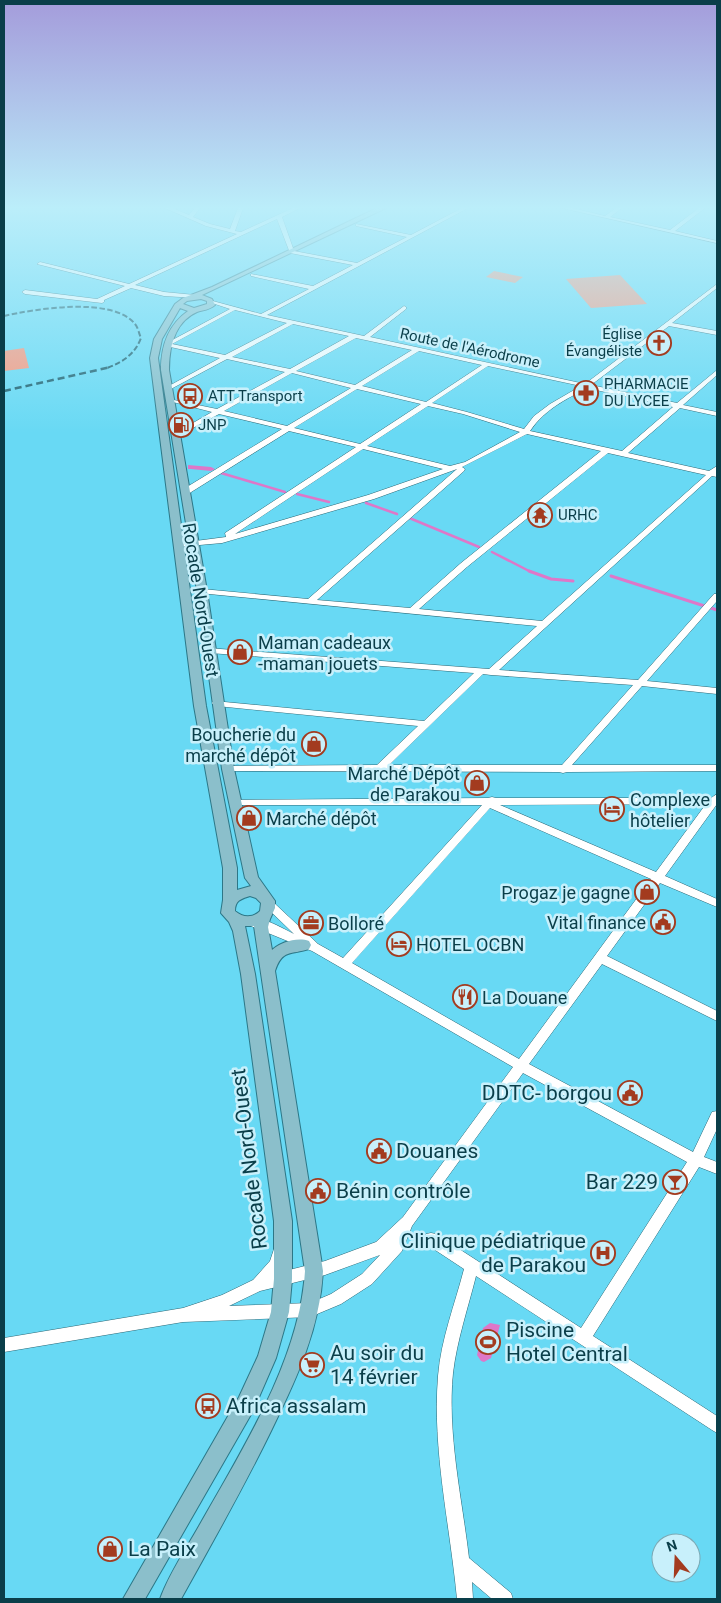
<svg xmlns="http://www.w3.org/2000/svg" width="721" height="1603" font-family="Roboto,sans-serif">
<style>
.green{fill:#fc957a}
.water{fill:#de77c8}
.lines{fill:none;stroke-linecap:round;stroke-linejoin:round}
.stream-far1{stroke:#de77c8;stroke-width:2.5}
.stream{stroke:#de77c8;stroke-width:3}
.canal{fill:#de77c8;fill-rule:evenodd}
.minor-casing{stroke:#2c6876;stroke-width:1}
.major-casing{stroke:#2c7787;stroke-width:2}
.minor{fill:#fff;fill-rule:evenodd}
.major{fill:#8bbfcb;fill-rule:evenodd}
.rail-far1{stroke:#1e5f6e;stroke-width:2;stroke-dasharray:5.5 2.5;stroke-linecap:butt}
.rail{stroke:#1e5f6e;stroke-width:2.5;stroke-dasharray:7 4;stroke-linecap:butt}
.labels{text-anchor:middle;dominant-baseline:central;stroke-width:5;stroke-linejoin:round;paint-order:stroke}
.far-poi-label{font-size:15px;fill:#0a3e49;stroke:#c8f0fb;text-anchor:start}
.far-street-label{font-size:15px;fill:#0a3e49;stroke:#c8f0fb}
.street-label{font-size:18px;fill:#0a3e49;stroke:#c8f0fb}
.poi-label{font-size:18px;fill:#0a3e49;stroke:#c8f0fb;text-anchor:start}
.near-poi-label{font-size:21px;fill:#0a3e49;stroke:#c8f0fb;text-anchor:start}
.near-street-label{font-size:21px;fill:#0a3e49;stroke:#c8f0fb}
</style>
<rect width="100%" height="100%" fill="#68d9f4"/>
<g class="green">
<path d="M 494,271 L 523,277 L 515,283 L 486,277 Z"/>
<path d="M 620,275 L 647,304 L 591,308 L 566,279 Z"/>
<path d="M 24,348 L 29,368 L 4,371 L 4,351 Z"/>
</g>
<path class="water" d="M 490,1323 L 500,1325 L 491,1358 L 484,1362 L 481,1361 L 477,1355 L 483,1328 Z"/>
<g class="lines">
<g class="stream-far1">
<path d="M 221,473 L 285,492"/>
<path d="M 297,494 L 329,502"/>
<path d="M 366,503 L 397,514"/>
<path d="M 407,517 L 479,547"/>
<path d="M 492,552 L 531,572"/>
</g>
<g class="stream">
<path d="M 529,571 L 551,579 L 573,581"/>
<path d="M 611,576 L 717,610"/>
</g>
<path class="canal" d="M 188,465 L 211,467 L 215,469 L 211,471 L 191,469 L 188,469 Z"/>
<defs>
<g id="minor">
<path d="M 165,208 L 172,208 L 189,215 L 195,208 L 200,208 L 193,217 L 210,224 L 230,229 L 238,208 L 243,208 L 235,231 L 241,232 L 293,208 L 300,208 L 282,217 L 294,251 L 357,263 L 407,237 L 356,226 L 356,224 L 411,235 L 462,208 L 468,208 L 267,315 L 364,336 L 404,306 L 406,307 L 406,309 L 370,337 L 585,384 L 717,284 L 717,288 L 672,323 L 717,331 L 717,335 L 669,326 L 591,385 L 677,403 L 717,370 L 717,375 L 683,405 L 717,412 L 717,416 L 680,408 L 628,453 L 709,471 L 717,466 L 717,477 L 712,476 L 499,670 L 638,680 L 714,594 L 717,594 L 717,601 L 647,681 L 717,688 L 717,694 L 642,686 L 572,765 L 717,765 L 717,771 L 567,772 L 563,773 L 559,772 L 225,771 L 223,769 L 228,766 L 377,765 L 418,726 L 217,706 L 214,705 L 212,703 L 214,701 L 424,721 L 474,673 L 210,653 L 206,650 L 207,648 L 489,669 L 537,626 L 199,593 L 198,591 L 202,589 L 308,599 L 457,469 L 374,499 L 222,543 L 177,547 L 176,545 L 180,543 L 226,537 L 225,533 L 356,447 L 289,431 L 188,494 L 182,494 L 182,490 L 282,429 L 219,414 L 178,436 L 174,436 L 174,434 L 212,412 L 169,401 L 169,399 L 217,409 L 285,372 L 227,359 L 169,390 L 166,388 L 167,387 L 220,358 L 166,346 L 165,344 L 230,309 L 209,302 L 209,300 L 261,314 L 309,289 L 251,276 L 251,274 L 313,286 L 353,265 L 290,253 L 277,219 L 135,285 L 164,292 L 195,295 L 198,297 L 197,298 L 164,296 L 131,288 L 104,300 L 104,302 L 102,303 L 25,294 L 22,292 L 25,290 L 97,299 L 125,286 L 37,264 L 40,262 L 129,284 L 237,234 L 206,226 ZM 235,310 L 287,323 L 225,355 L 172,344 ZM 293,324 L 349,336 L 290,369 L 232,357 ZM 356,338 L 412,350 L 355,385 L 296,371 ZM 419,351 L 482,365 L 426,402 L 362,386 ZM 488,366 L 581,386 L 550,404 L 534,416 L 524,429 L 467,412 L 432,403 ZM 292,373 L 351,388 L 287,426 L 224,411 ZM 587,388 L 673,407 L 622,451 L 530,431 C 545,409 565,400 587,388 ZM 357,389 L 421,404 L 360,444 L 294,428 ZM 428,406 L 463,414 L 520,432 L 465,462 L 450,466 L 367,446 ZM 527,434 L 601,451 L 461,563 L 410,608 L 317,600 L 464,471 L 465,469 L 462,467 ZM 363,449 L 443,469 L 368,495 L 235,534 ZM 608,453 L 706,475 L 542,621 L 419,609 L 467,567 ZM 483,674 L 491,675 L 633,685 L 562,765 L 389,765 Z"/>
<path d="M 562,208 L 572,208 L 605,216 L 616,208 L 622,208 L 610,217 L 670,230 L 699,208 L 705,208 L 675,231 L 717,241 L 717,243 Z"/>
<path d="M 717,794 L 717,804 L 665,876 L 717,899 L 717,907 L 660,883 L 607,956 L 717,1011 L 717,1021 L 602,964 L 529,1064 L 693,1152 L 712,1112 L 717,1111 L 717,1129 L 704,1157 L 717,1162 L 717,1174 L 699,1167 L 593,1336 L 717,1416 L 717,1433 L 712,1430 L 476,1276 C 468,1308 457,1340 453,1373 C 447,1434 462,1498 469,1558 L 511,1593 L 513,1599 L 492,1599 L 472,1582 L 473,1599 L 457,1599 C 450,1525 432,1450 438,1376 C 441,1339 455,1304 464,1269 L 426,1244 L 424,1239 L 426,1234 L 431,1233 L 436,1234 L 581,1328 L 687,1162 L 523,1073 L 412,1226 L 402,1251 L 372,1284 L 341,1304 L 310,1317 L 183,1322 L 4,1352 L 4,1338 L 183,1308 L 222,1295 L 253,1280 L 270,1261 L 274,1249 L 279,1247 L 284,1249 L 286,1254 L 277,1273 L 325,1261 L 376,1242 L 403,1217 L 513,1067 L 312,951 L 251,926 L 249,923 L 251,920 C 264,916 283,929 294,934 L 264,905 L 265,902 L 273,902 L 318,944 L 343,958 L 482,805 L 235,805 L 230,802 L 231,800 L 488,798 L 492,797 L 496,798 L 711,798 ZM 706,804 L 656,872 L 500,805 ZM 490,808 L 651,879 L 519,1059 L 352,963 ZM 380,1255 L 362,1274 L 331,1294 L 310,1303 L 229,1306 L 260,1291 L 325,1275 Z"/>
</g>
<path id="major" d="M 377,208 L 386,208 L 202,295 L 212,299 L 215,305 C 209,310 203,310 197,312 C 174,322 169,349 169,370 L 207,591 L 234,769 L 258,877 L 275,901 L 275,908 L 270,919 L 268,927 L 272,950 C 281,942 297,937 309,941 L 311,945 L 309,949 C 291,955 282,949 275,971 L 323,1271 C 320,1328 297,1378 272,1429 C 244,1487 212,1543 181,1599 L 160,1599 C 169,1574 186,1549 199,1526 C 242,1450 300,1359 305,1271 L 254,926 L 245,926 L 255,974 L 292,1221 L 292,1279 L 289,1312 L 276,1358 L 253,1411 L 145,1599 L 123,1599 L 239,1397 L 258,1356 L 271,1312 L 274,1279 L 274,1221 L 241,974 L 233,931 L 229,922 L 221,913 L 223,900 L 223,868 L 194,706 L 150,358 L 154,339 L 175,304 L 183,298 L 212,287 ZM 201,299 L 207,301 L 207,304 L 194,308 L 183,304 L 187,301 ZM 180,308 L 188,311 C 168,325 161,346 161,370 L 197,591 L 222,769 L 245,878 L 251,886 L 237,890 L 237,868 L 206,706 L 158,358 L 162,339 ZM 250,896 L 256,898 L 261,903 L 260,911 C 253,918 243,918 235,911 C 235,900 241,899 250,896 Z"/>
</defs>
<use href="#minor" class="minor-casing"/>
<use href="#major" class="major-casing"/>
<use href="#minor" class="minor"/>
<use href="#major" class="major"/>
<path class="rail-far1" d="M 4,316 C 34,309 113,296 135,324 C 138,327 139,334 141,338 C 135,354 123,362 107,368"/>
<path class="rail" d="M 4,391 L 111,367"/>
</g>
<linearGradient id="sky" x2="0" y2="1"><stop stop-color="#a49cdb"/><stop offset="0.48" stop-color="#bbeefa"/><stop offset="1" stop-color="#bbeefa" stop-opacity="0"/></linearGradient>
<rect width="721" height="433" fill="url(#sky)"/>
<defs>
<symbol id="church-ring" viewBox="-11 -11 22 22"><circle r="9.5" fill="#c8f0fb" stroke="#a33b1f" stroke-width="1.5"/><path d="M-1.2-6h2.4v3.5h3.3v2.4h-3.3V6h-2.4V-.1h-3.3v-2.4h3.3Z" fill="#a33b1f"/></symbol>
<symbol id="pharmacy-ring" viewBox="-11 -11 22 22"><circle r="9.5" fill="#c8f0fb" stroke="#a33b1f" stroke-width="1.5"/><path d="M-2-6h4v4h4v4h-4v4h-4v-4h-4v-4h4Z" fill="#a33b1f"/></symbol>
<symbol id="bus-ring" viewBox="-11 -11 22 22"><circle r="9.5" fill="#c8f0fb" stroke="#a33b1f" stroke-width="1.5"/><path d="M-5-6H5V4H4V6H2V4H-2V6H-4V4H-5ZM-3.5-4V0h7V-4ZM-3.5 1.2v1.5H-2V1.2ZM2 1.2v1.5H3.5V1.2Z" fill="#a33b1f"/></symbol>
<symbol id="fuel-ring" viewBox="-11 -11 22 22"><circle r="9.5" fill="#c8f0fb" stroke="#a33b1f" stroke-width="1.5"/><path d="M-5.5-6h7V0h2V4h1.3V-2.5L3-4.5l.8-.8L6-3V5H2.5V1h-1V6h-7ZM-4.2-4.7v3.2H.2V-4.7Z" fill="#a33b1f"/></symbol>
<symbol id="temple-ring" viewBox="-11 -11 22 22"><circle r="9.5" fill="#c8f0fb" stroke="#a33b1f" stroke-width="1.5"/><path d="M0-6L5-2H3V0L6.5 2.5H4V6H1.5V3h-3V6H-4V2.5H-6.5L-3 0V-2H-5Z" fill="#a33b1f"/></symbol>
<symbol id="shop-ring" viewBox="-11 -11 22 22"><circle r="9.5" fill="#c8f0fb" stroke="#a33b1f" stroke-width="1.5"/><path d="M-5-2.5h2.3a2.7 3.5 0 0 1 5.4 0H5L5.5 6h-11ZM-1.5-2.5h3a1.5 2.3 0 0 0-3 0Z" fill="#a33b1f"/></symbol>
<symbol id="hotel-ring" viewBox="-11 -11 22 22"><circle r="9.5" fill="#c8f0fb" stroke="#a33b1f" stroke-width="1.5"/><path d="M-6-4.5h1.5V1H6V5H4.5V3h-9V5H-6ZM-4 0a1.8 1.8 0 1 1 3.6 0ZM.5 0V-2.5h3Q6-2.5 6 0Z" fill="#a33b1f"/></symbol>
<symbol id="civic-ring" viewBox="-11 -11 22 22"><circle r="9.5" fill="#c8f0fb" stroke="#a33b1f" stroke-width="1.5"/><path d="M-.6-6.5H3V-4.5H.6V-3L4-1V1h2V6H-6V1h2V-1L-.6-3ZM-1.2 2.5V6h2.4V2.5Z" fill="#a33b1f"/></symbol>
<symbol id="office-ring" viewBox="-11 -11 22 22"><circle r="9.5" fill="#c8f0fb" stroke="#a33b1f" stroke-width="1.5"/><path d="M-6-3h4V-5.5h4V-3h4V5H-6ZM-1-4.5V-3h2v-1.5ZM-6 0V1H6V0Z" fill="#a33b1f"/></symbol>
<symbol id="restaurant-ring" viewBox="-11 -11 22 22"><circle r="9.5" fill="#c8f0fb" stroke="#a33b1f" stroke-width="1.5"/><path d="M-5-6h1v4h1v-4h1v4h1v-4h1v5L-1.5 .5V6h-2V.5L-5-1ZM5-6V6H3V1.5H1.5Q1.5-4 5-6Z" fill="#a33b1f"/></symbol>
<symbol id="bar-ring" viewBox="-11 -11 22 22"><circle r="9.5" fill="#c8f0fb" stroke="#a33b1f" stroke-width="1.5"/><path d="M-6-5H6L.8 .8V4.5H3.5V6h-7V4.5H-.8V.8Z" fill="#a33b1f"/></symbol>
<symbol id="hospital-ring" viewBox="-11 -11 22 22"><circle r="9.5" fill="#c8f0fb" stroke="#a33b1f" stroke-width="1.5"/><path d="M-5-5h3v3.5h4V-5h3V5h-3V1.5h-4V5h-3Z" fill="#a33b1f"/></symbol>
<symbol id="stadium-ring" viewBox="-11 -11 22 22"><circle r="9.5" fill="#c8f0fb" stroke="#a33b1f" stroke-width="1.5"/><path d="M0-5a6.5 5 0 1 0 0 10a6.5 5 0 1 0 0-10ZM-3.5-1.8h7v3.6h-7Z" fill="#a33b1f"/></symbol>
<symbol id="supermarket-ring" viewBox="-11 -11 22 22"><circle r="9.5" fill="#c8f0fb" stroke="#a33b1f" stroke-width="1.5"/><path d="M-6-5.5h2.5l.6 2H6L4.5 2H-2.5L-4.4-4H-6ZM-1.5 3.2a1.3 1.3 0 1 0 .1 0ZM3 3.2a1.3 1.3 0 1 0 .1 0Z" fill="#a33b1f"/></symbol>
</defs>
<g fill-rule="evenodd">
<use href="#church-ring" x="645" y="329" width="28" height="28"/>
<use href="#pharmacy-ring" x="572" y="379" width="28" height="28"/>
<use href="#bus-ring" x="176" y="382" width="28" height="28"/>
<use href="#fuel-ring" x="167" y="411" width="28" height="28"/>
<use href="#temple-ring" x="526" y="501" width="28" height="28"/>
<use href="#shop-ring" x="226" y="638" width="28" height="28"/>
<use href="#shop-ring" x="300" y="730" width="28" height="28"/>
<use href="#shop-ring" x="463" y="769" width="28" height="28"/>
<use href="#hotel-ring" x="598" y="795" width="28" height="28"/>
<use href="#shop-ring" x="235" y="804" width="28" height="28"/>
<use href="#shop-ring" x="633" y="878" width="28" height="28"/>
<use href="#civic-ring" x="649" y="908" width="28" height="28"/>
<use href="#office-ring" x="297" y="909" width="28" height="28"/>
<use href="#hotel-ring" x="385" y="930" width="28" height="28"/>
<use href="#restaurant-ring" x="451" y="983" width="28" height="28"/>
<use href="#civic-ring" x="616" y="1079" width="28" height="28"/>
<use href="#civic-ring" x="365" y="1137" width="28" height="28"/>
<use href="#bar-ring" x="661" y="1168" width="28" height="28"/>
<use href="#civic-ring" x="304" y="1177" width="28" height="28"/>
<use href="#hospital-ring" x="589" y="1239" width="28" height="28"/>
<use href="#stadium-ring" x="474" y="1328" width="28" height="28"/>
<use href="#supermarket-ring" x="298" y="1351" width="28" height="28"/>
<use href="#bus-ring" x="194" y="1392" width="28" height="28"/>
<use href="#shop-ring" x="96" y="1535" width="28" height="28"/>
</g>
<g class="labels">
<g class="far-poi-label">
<text x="642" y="334" text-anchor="end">Église<tspan x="642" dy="17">Évangéliste</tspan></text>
<text x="604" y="384">PHARMACIE<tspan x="604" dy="17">DU LYCEE</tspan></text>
<text x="208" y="396">ATT Transport</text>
<text x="198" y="425">JNP</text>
<text x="558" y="515">URHC</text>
</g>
<g class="far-street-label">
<text transform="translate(470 348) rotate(12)">Route de l'Aérodrome</text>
</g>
<g class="street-label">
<text transform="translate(201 600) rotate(81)">Rocade Nord-Ouest</text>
</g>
<g class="poi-label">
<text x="258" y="642">Maman cadeaux<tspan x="258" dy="21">-maman jouets</tspan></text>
<text x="296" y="734" text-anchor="end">Boucherie du<tspan x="296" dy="21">marché dépôt</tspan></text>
<text x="460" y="773" text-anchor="end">Marché Dépôt<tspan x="460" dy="21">de Parakou</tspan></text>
<text x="630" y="799">Complexe<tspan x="630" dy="21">hôtelier</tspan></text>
<text x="266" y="818">Marché dépôt</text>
<text x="630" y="892" text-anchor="end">Progaz je gagne</text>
<text x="646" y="922" text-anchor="end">Vital finance</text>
<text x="328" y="923">Bolloré</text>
<text x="416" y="944">HOTEL OCBN</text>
<text x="482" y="997">La Douane</text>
</g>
<g class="near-poi-label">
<text x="612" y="1093" text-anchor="end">DDTC- borgou</text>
<text x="396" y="1151">Douanes</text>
<text x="658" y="1182" text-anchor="end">Bar 229</text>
<text x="336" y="1191">Bénin contrôle</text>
<text x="586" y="1241" text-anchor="end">Clinique pédiatrique<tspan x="586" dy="24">de Parakou</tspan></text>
<text x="506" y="1330">Piscine<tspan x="506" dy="24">Hotel Central</tspan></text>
<text x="330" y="1353">Au soir du<tspan x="330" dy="24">14 février</tspan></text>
<text x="226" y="1406">Africa assalam</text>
<text x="128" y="1549">La Paix</text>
</g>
<g class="near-street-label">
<text transform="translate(249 1159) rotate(-97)">Rocade Nord-Ouest</text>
</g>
</g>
<rect width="721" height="1603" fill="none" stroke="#0a3e49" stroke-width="10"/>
<g transform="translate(676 1558) rotate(341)"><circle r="24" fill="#c8f0fb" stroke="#7ca9b4"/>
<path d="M0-4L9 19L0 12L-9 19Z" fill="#a33b1f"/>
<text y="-8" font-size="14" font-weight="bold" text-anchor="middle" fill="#0a3e49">N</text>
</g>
</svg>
